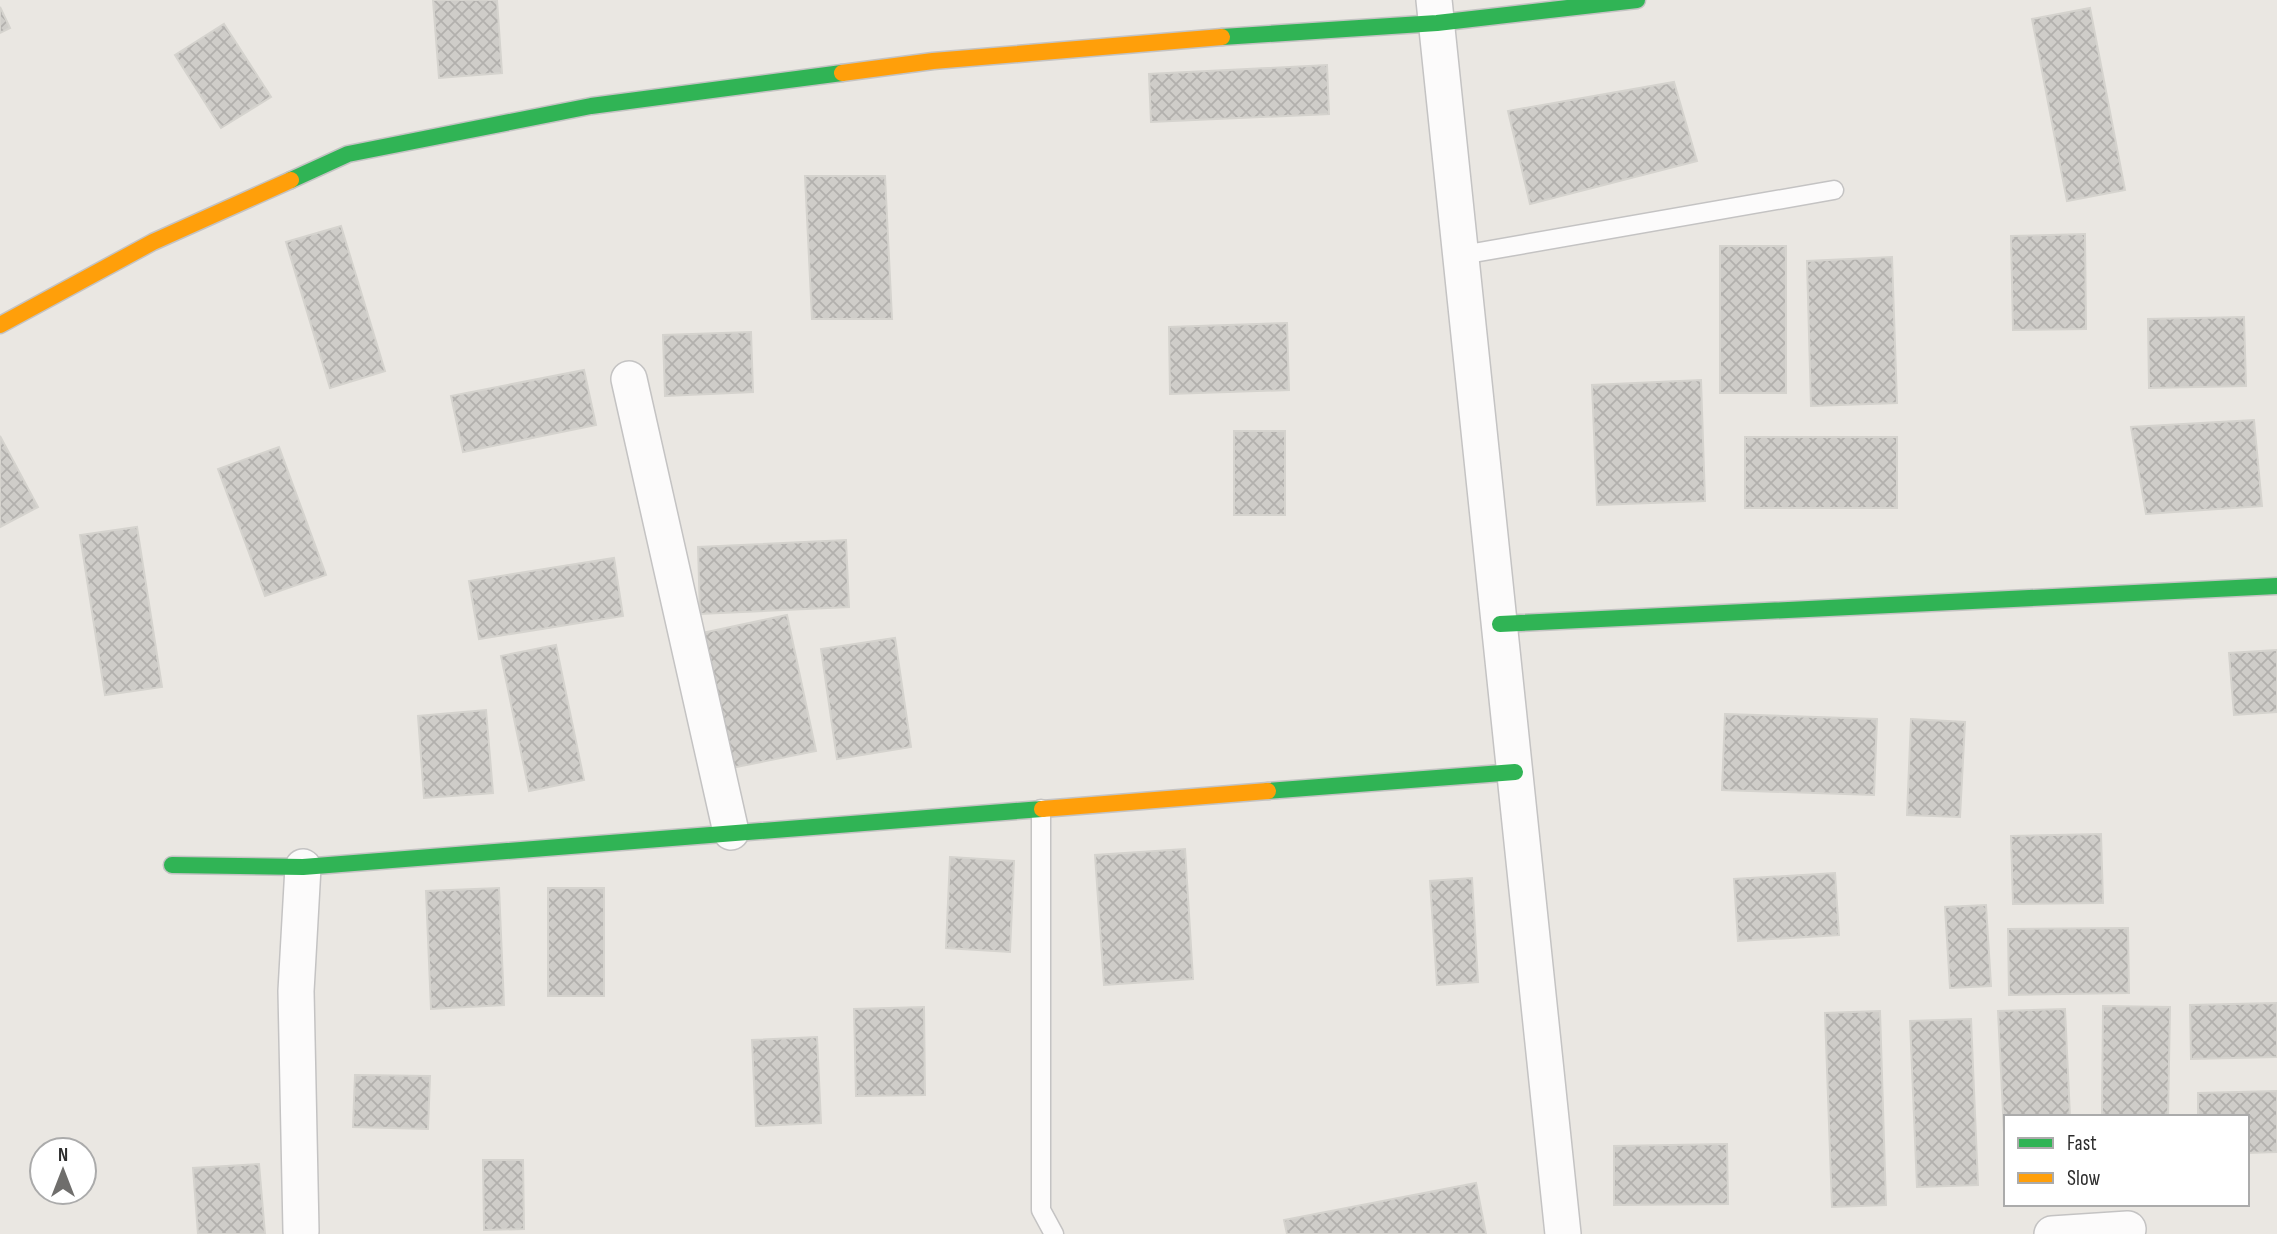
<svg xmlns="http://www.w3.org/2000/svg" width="2277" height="1234" font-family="'Sofia Sans Condensed',sans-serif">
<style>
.building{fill:url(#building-cross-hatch);stroke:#d5d3ce;stroke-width:2}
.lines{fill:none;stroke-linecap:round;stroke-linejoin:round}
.lane-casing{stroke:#c4c3c3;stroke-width:21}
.street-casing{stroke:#c4c3c3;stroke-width:38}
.fast-casing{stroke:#c4c3c3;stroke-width:19}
.slow-casing{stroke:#c4c3c3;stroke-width:19}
.lane{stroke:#fcfbfb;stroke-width:18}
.street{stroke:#fcfbfb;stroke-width:35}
.fast{stroke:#30b455;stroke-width:16}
.slow{stroke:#ff9f0a;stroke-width:16}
</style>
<defs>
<pattern id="building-cross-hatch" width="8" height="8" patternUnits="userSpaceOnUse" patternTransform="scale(1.75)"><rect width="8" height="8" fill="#cfcdc9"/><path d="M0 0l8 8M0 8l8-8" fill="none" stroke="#b2b0ad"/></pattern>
</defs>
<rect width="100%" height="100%" fill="#eae7e2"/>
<g class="building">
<path d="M 433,0 L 497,0 L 502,73 L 439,78 Z"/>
<path d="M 0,7 L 10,28 L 0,33 Z"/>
<path d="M 2090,8 L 2125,190 L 2067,201 L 2032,19 Z"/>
<path d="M 224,24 L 271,97 L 221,128 L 175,55 Z"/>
<path d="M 1327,65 L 1329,114 L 1151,122 L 1149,74 Z"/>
<path d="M 1674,82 L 1697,161 L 1530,204 L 1508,111 Z"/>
<path d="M 805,176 L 885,176 L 892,319 L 812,319 Z"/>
<path d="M 341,226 L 385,371 L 330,388 L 286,242 Z"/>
<path d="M 2085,234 L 2086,329 L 2013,330 L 2011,236 Z"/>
<rect x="1720" y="246" width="66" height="147"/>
<path d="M 1892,257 L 1897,403 L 1811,406 L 1807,261 Z"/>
<path d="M 2244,317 L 2246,386 L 2149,388 L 2148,319 Z"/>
<path d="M 1287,323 L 1289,390 L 1170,394 L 1169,327 Z"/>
<path d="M 751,332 L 753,392 L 665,396 L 663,335 Z"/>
<path d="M 584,370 L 596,425 L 463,452 L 451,396 Z"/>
<path d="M 1701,380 L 1705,501 L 1597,505 L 1592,385 Z"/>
<path d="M 2254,420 L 2262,506 L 2146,514 L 2131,427 Z"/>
<rect x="1234" y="431" width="51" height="84"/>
<path d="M 0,436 L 38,507 L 0,527 Z"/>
<rect x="1745" y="437" width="152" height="71"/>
<path d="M 279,447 L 326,575 L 265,596 L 218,469 Z"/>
<path d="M 137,527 L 162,687 L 105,695 L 80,535 Z"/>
<path d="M 846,540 L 849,607 L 700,614 L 698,547 Z"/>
<path d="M 614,558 L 623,616 L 479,639 L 469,581 Z"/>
<path d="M 787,615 L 816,751 L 731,768 L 702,633 Z"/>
<path d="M 895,638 L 911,747 L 837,759 L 821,649 Z"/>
<path d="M 556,645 L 584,780 L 529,791 L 501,656 Z"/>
<path d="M 2277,650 L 2277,712 L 2234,715 L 2229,653 Z"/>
<path d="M 486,710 L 493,793 L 424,798 L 418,716 Z"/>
<path d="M 1725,714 L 1877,719 L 1874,795 L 1722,790 Z"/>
<path d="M 1911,719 L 1965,722 L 1960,817 L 1907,815 Z"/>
<path d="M 2101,834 L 2103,903 L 2013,904 L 2011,836 Z"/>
<path d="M 1185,849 L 1193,979 L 1104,985 L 1095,855 Z"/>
<path d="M 950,857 L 1014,861 L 1010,952 L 946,948 Z"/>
<path d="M 1835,873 L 1839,935 L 1738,941 L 1734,879 Z"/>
<path d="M 1472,878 L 1478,982 L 1437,985 L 1430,881 Z"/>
<path d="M 499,888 L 504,1005 L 431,1009 L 426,891 Z"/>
<rect x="548" y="888" width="56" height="108"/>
<path d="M 1986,905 L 1991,986 L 1950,988 L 1945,907 Z"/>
<path d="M 2128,928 L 2129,993 L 2009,995 L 2008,929 Z"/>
<path d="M 2277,1003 L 2277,1057 L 2191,1059 L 2190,1005 Z"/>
<path d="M 2103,1006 L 2170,1007 L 2168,1117 L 2102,1117 Z"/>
<path d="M 924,1007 L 925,1095 L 856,1096 L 854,1009 Z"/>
<path d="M 2065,1009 L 2070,1117 L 2006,1117 L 2005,1154 L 1998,1011 Z"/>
<path d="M 1880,1011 L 1886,1205 L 1832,1207 L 1825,1013 Z"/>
<path d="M 1971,1019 L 1978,1185 L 1917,1187 L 1910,1021 Z"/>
<path d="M 817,1037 L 821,1123 L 756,1126 L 752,1040 Z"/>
<path d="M 355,1075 L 430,1076 L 428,1129 L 353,1127 Z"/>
<path d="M 2277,1091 L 2277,1152 L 2247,1153 L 2247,1117 L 2198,1117 L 2198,1093 Z"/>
<path d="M 1727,1144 L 1728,1204 L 1614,1205 L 1614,1146 Z"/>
<path d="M 483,1160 L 523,1160 L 524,1229 L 484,1230 Z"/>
<path d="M 259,1164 L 265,1234 L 198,1234 L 193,1168 Z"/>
<path d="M 1476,1183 L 1486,1234 L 1287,1234 L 1284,1220 Z"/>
</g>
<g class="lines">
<defs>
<g id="lane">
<path d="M 1462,255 L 1834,190"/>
<path d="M 1041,809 L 1041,1210 L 1054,1234"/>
</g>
<g id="street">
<path d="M 1434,0 L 1563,1234"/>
<path d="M 629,379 L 731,832"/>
<path d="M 301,1231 L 296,991 L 303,867"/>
<path d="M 2052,1234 L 2128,1229"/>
</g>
<g id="fast">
<path d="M 1222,37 L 1437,23 L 1637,0"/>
<path d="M 291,180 L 348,154 L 591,106 L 842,73"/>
<path d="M 1500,624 L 2277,586"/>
<path d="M 1268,791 L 1515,772"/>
<path d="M 172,865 L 303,867 L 1042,809"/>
</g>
<g id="slow">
<path d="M 842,73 L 933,61 L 1222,37"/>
<path d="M 0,325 L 153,242 L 291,180"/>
<path d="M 1042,809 L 1268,791"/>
</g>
</defs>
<use href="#lane" class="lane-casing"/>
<use href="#street" class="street-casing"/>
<use href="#fast" class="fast-casing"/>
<use href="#slow" class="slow-casing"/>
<use href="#lane" class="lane"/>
<use href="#street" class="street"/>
<use href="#fast" class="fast"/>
<use href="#slow" class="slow"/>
</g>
<rect x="2004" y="1115" width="245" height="91" fill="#ffffff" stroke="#ababab" stroke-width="2"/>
<rect x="2018" y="1138" width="35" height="10" fill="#30b455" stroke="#ababab" stroke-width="2"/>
<text x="2067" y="1150" font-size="21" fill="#2d2d2d">Fast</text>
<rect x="2018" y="1173" width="35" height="10" fill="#ff9f0a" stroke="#ababab" stroke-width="2"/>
<text x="2067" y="1185" font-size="21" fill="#2d2d2d">Slow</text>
<g transform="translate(63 1171)"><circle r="33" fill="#ffffff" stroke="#ababab" stroke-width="2"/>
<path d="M0-5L12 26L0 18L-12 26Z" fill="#6f6e6c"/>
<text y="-10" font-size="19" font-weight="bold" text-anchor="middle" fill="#2d2d2d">N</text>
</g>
</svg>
